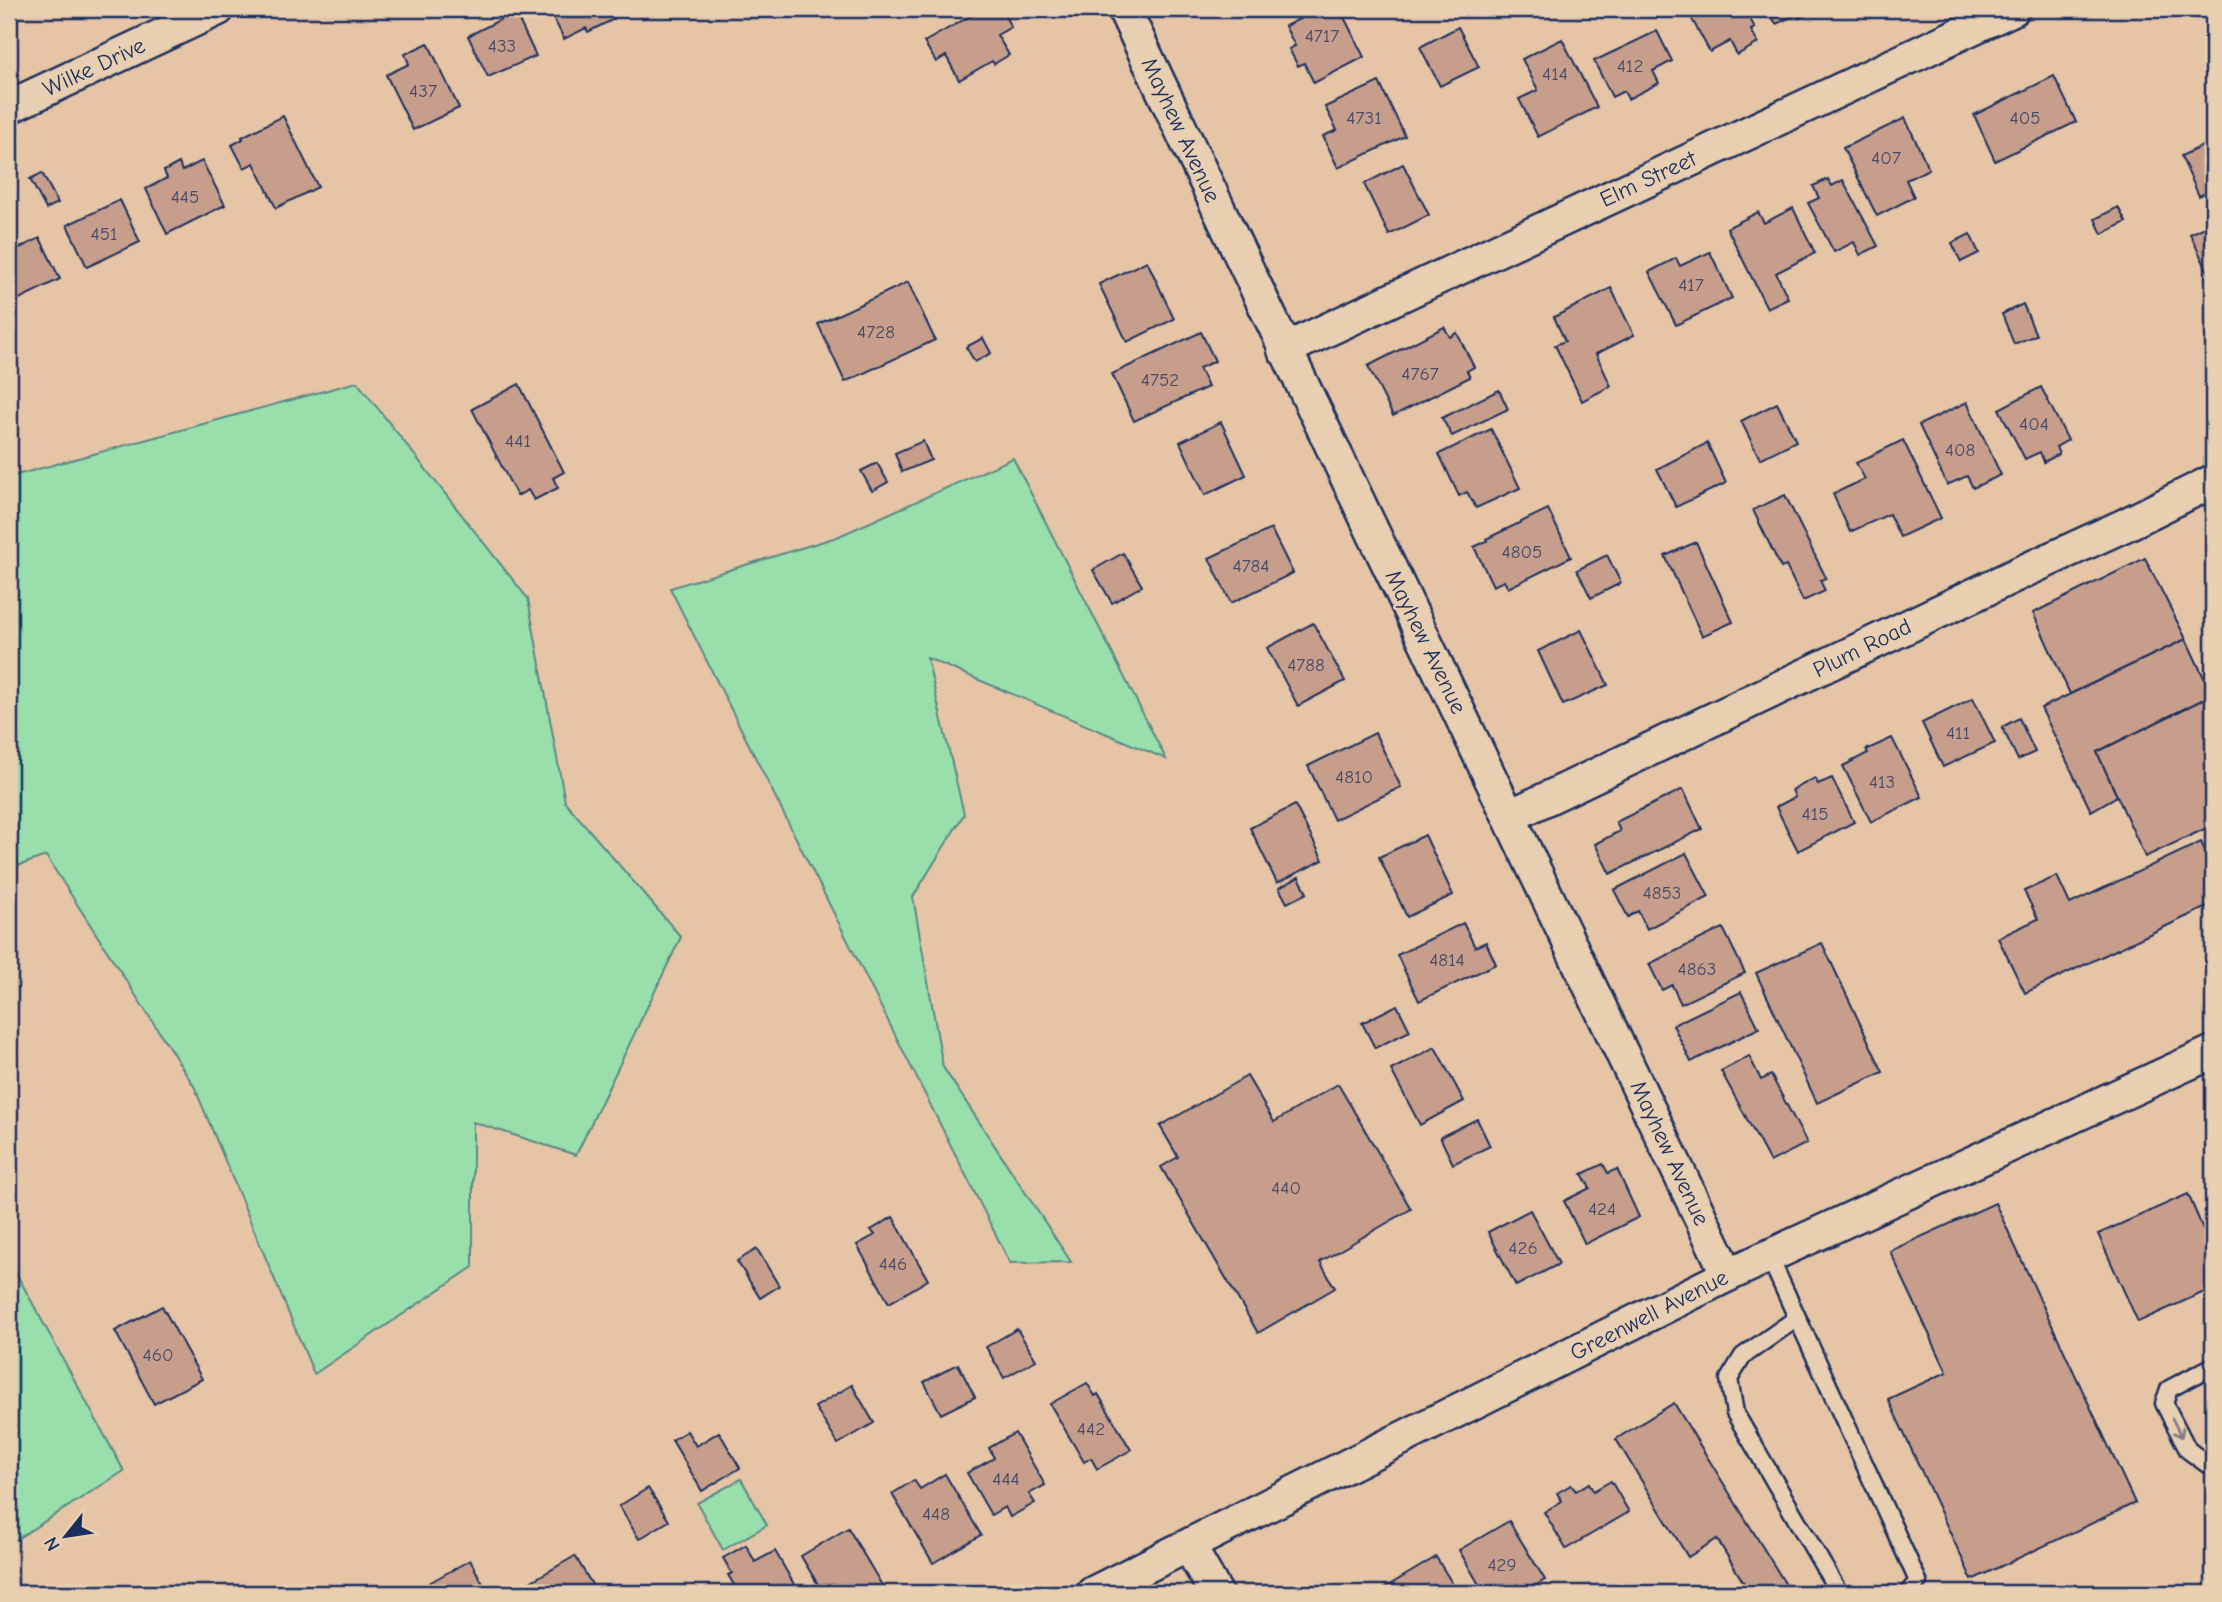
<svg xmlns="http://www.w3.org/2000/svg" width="2222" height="1602" font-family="'Comic Neue',sans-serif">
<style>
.green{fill:#99dfac;stroke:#5a8785;stroke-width:2}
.building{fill:#c79e8b;stroke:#1b2f5e;stroke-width:2}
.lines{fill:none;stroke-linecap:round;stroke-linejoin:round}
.lane-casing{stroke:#1b2f5e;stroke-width:21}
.street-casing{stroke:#1b2f5e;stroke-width:37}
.lane{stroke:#e9cfb1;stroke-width:16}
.street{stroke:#e9cfb1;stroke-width:32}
.oneway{stroke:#827f88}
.labels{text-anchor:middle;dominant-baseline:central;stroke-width:5;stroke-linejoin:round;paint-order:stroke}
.number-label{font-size:19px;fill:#464b69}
.street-label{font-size:23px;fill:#1b2f5e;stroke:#e9cfb1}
</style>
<rect width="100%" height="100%" fill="#e6c5a7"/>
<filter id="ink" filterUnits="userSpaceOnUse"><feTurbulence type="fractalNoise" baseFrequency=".0143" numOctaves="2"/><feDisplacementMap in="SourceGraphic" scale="14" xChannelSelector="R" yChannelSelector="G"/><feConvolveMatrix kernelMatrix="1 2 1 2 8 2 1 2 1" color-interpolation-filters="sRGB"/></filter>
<g filter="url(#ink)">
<g class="green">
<path d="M 357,382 L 528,599 L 565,802 L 681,937 L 576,1155 L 473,1122 L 473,1267 L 314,1374 L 194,1086 L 46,856 L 9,869 L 9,477 Z"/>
<path d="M 1013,458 L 1166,759 L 927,658 L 964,814 L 913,897 L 943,1067 L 1071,1262 L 1010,1263 L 670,588 L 837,537 Z"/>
<path d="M 9,1260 L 124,1471 L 9,1544 Z"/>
<path d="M 741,1479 L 767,1525 L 723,1550 L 697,1503 Z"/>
</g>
<g class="building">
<path d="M 549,9 L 609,9 L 614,19 L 588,32 L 586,28 L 564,39 Z"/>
<path d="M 983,9 L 1001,9 L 1011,27 L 997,35 L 1009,55 L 994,64 L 992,61 L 959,80 L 946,56 L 936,62 L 924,42 Z"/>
<path d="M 1320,9 L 1340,9 L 1364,57 L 1314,83 L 1304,63 L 1298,66 L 1289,49 L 1295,46 L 1285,26 Z"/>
<path d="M 1694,9 L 1745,9 L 1755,28 L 1751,30 L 1758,43 L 1737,55 L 1730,41 L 1710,52 L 1688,12 Z"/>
<path d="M 1768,9 L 1818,9 L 1799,18 L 1798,14 L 1776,24 Z"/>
<path d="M 515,12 L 536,56 L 488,77 L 468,36 Z"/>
<path d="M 1458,27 L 1479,67 L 1440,86 L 1420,47 Z"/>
<path d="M 1657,31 L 1672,61 L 1653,71 L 1659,83 L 1628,99 L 1624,91 L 1612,97 L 1594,61 Z"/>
<path d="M 1562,39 L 1597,107 L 1538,137 L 1519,99 L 1538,90 L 1522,59 Z"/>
<path d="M 428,43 L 459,108 L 413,130 L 386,75 L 409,64 L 405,54 Z"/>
<path d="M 2054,76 L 2076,122 L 1995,161 L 1974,115 Z"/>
<path d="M 1379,82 L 1405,136 L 1338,168 L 1323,136 L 1337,130 L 1325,107 Z"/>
<path d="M 283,116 L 318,187 L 276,208 L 254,163 L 244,168 L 232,145 L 243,139 L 242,137 Z"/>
<path d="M 1905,118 L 1929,169 L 1906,180 L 1914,197 L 1877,216 L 1843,148 Z"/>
<path d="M 2213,141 L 2213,189 L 2199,196 L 2181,156 Z"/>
<path d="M 202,161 L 225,205 L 167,234 L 146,189 L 167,178 L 164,171 L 179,163 L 182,171 Z"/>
<path d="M 1403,164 L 1429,215 L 1389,235 L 1364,184 Z"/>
<path d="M 42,173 L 58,203 L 46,209 L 30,179 Z"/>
<path d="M 1828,179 L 1832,186 L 1843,180 L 1878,246 L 1860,255 L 1854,242 L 1834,252 L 1808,203 L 1819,198 L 1813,186 Z"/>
<path d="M 120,200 L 140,242 L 87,267 L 67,225 Z"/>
<path d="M 2118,207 L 2126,222 L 2102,234 L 2095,219 Z"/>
<path d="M 1793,208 L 1815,253 L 1776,273 L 1788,298 L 1767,308 L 1727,228 L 1758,212 L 1764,223 Z"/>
<path d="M 2213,223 L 2213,279 L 2212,280 L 2190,234 Z"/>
<path d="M 1970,234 L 1979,253 L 1961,262 L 1952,243 Z"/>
<path d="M 40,238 L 60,279 L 9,304 L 9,253 Z"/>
<path d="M 1710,252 L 1732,298 L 1676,325 L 1649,272 L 1676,258 L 1680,266 Z"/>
<path d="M 1147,261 L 1174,319 L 1127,342 L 1099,284 Z"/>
<path d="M 908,282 L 935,340 L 845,382 L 818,324 Z"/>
<path d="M 1611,288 L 1634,335 L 1596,354 L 1611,386 L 1582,401 L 1555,345 L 1565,341 L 1554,317 Z"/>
<path d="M 2023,304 L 2036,335 L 2014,344 L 2002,314 Z"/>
<path d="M 1444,327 L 1450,337 L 1457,333 L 1474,367 L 1467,371 L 1470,377 L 1393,416 L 1368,366 Z"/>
<path d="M 1201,332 L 1215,361 L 1199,368 L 1208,387 L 1134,421 L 1112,374 Z"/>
<path d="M 983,338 L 991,353 L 975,362 L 966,347 Z"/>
<path d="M 519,384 L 564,472 L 553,478 L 558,488 L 534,500 L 528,490 L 517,496 L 472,409 Z"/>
<path d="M 2041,387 L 2068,440 L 2056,447 L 2059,454 L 2044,462 L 2040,452 L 2025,459 L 1999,409 Z"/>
<path d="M 1499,390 L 1508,409 L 1452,436 L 1442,418 Z"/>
<path d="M 1967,402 L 2001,475 L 1973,488 L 1967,476 L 1947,485 L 1919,425 Z"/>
<path d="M 1777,403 L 1796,441 L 1760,459 L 1741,421 Z"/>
<path d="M 1221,422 L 1246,475 L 1205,495 L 1180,442 Z"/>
<path d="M 1491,429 L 1520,488 L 1476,508 L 1467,492 L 1459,496 L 1439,454 Z"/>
<path d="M 1903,440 L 1941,518 L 1900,537 L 1889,514 L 1850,532 L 1833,494 L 1865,479 L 1856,463 Z"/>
<path d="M 923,441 L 931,460 L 902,472 L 895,453 Z"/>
<path d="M 1707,443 L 1726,483 L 1676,507 L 1657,469 Z"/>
<path d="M 877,463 L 888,482 L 872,491 L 861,471 Z"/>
<path d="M 1785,495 L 1826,578 L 1820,580 L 1825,591 L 1803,601 L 1786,566 L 1781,568 L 1753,510 Z"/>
<path d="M 1548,509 L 1571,557 L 1508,588 L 1504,581 L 1493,586 L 1474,547 L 1487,541 L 1486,539 Z"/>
<path d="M 1271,529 L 1293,573 L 1231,603 L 1209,558 Z"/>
<path d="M 1696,542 L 1733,622 L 1702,636 L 1665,556 Z"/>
<path d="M 1123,553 L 1142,586 L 1112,603 L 1093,570 Z"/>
<path d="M 1607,555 L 1621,583 L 1591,598 L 1577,570 Z"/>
<path d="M 2145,558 L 2186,639 L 2070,694 L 2033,613 Z"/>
<path d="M 1313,623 L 1345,681 L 1298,706 L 1267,648 Z"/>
<path d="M 1581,630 L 1608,685 L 1563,705 L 1538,651 Z"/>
<path d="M 2186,639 L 2212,695 L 2097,752 L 2117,796 L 2091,811 L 2041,708 Z"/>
<path d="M 2212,695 L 2213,825 L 2145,857 L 2097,752 Z"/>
<path d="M 1973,698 L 1995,743 L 1943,767 L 1922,723 Z"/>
<path d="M 2019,718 L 2035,752 L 2018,760 L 2002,727 Z"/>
<path d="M 1375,733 L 1401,787 L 1334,820 L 1308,766 Z"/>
<path d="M 1892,738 L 1922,797 L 1871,822 L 1843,766 L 1868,753 L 1866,750 Z"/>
<path d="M 1815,778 L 1818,784 L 1832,778 L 1854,822 L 1798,851 L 1776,807 L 1795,797 L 1792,790 Z"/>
<path d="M 1683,789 L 1702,829 L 1610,874 L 1595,844 L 1620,831 L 1616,822 Z"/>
<path d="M 1295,805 L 1323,860 L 1277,883 L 1250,828 Z"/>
<path d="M 1425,835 L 1453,895 L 1407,917 L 1379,857 Z"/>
<path d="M 2201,842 L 2208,857 L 2213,854 L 2213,904 L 2025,993 L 1998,938 L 2038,919 L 2024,891 L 2057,876 L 2070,904 Z"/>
<path d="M 1686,853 L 1709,897 L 1647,929 L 1638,911 L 1628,917 L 1614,890 Z"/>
<path d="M 1299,877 L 1307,893 L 1287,903 L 1279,888 Z"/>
<path d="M 1463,923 L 1475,947 L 1486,942 L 1496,964 L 1419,1001 L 1397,955 Z"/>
<path d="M 1723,928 L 1745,973 L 1681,1004 L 1672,985 L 1662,990 L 1649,964 Z"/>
<path d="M 1822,943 L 1883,1072 L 1817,1103 L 1756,973 Z"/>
<path d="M 1741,992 L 1759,1028 L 1691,1062 L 1673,1025 Z"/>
<path d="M 1397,1005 L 1410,1031 L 1375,1048 L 1362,1023 Z"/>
<path d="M 1435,1047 L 1464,1101 L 1420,1125 L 1391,1070 Z"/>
<path d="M 1749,1056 L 1761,1080 L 1771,1075 L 1807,1143 L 1770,1162 L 1721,1071 Z"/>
<path d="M 1247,1076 L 1274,1122 L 1338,1084 L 1411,1209 L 1320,1262 L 1335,1288 L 1258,1333 L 1161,1167 L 1178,1157 L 1160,1126 Z"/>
<path d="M 1477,1119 L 1490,1146 L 1453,1164 L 1440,1137 Z"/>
<path d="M 1603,1164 L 1608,1173 L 1617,1169 L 1639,1217 L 1585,1244 L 1564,1201 L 1590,1188 L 1582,1174 Z"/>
<path d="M 2188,1194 L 2213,1252 L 2213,1288 L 2138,1322 L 2098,1234 Z"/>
<path d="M 1995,1203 L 2135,1503 L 1972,1580 L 1888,1399 L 1947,1372 L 1890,1251 Z"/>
<path d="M 1530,1210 L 1559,1264 L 1516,1286 L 1488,1232 Z"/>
<path d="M 893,1217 L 928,1280 L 889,1303 L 857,1245 L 875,1235 L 871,1230 Z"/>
<path d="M 757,1249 L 779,1286 L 760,1298 L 737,1261 Z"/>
<path d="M 162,1306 L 202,1379 L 154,1404 L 115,1331 Z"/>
<path d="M 1017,1329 L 1036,1360 L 1004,1378 L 986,1347 Z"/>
<path d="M 958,1364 L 975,1397 L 941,1414 L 924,1382 Z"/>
<path d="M 1087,1383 L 1095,1396 L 1098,1394 L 1131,1450 L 1097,1469 L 1091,1458 L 1084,1462 L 1050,1404 Z"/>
<path d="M 852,1385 L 874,1423 L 838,1444 L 815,1407 Z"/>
<path d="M 1674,1403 L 1791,1593 L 1750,1593 L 1717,1539 L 1688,1557 L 1616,1439 Z"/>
<path d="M 687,1431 L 696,1446 L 719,1432 L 740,1468 L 702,1491 L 672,1440 Z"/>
<path d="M 1015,1433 L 1045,1485 L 1029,1494 L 1035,1503 L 1010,1517 L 1005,1507 L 991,1515 L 967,1473 L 994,1458 L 989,1448 Z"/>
<path d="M 945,1474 L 981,1535 L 933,1563 L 892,1494 L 914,1480 L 920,1489 Z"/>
<path d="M 1611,1481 L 1629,1512 L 1566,1549 L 1544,1512 L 1562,1501 L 1557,1493 L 1571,1485 L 1576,1491 L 1589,1483 L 1593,1491 Z"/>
<path d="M 648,1488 L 669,1521 L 639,1539 L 619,1506 Z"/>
<path d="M 1509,1521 L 1545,1580 L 1523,1593 L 1517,1584 L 1501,1593 L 1484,1593 L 1459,1550 Z"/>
<path d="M 848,1528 L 886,1592 L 885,1593 L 823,1593 L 801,1556 Z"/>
<path d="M 746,1545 L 755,1562 L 775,1551 L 799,1593 L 739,1593 L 728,1575 L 732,1573 L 723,1558 Z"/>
<path d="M 575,1556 L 597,1593 L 511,1593 Z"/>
<path d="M 1436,1557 L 1458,1593 L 1376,1593 Z"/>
<path d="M 470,1560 L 488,1593 L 435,1593 L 429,1583 Z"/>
</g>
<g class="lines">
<defs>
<g id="lane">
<path d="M 1769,1256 L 1918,1581 L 1908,1593"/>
<path d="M 1797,1318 L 1743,1356 L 1729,1379 L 1735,1413 L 1839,1593"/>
<path d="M 2213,1366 L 2169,1389 L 2164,1403 L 2188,1450 L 2207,1464 L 2213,1463"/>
</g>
<g id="street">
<path d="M 1124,9 C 1323,432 1528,852 1728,1275"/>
<path d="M 9,107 L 218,9"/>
<path d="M 1284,350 L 2013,9"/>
<path d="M 1510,816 L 2022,572 L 2125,525 L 2213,481"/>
<path d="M 1189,1546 L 1216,1593"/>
<path d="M 1093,1593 L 1728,1275 L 2213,1052"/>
</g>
</defs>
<use href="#lane" class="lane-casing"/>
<use href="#street" class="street-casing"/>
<use href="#lane" class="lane"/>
<use href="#street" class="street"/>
</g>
<defs><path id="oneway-shaft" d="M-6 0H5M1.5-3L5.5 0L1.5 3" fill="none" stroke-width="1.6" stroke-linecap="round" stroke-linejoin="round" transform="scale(1.75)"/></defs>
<use class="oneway" href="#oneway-shaft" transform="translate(2177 1428) rotate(63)"/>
</g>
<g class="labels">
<g class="number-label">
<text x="1322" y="36">4717</text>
<text x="502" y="46">433</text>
<text x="1630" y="66">412</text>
<text x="1555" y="74">414</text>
<text x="423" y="91">437</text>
<text x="1364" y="118">4731</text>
<text x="2025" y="118">405</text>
<text x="1886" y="158">407</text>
<text x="185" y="197">445</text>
<text x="104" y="234">451</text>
<text x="1691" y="285">417</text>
<text x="876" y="332">4728</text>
<text x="1420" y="374">4767</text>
<text x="1160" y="380">4752</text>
<text x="2034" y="424">404</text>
<text x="518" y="441">441</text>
<text x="1960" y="450">408</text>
<text x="1522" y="552">4805</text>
<text x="1251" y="566">4784</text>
<text x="1306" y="665">4788</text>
<text x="1958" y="733">411</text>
<text x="1354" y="777">4810</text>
<text x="1882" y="782">413</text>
<text x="1815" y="814">415</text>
<text x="1662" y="893">4853</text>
<text x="1447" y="960">4814</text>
<text x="1697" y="969">4863</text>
<text x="1286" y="1188">440</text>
<text x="1602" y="1209">424</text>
<text x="1523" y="1248">426</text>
<text x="893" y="1264">446</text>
<text x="158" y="1355">460</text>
<text x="1091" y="1429">442</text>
<text x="1006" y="1479">444</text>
<text x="936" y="1514">448</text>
<text x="1502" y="1565">429</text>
</g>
<g class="street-label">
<text transform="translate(94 67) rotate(-25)">Wilke Drive</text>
<text transform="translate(1181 130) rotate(65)">Mayhew Avenue</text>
<text transform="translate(1648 179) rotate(-25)">Elm Street</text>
<text transform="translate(1426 642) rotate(64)">Mayhew Avenue</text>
<text transform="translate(1862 648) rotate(-26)">Plum Road</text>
<text transform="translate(1670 1153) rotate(65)">Mayhew Avenue</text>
<text transform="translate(1649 1315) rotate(-27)">Greenwell Avenue</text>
</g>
</g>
<rect width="2222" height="1602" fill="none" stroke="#e9cfb1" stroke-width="35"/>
<rect x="18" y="18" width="2187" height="1567" fill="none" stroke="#1b2f5e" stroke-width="2.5" filter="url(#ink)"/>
<g transform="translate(66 1536) rotate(240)" stroke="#e9cfb1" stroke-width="5" paint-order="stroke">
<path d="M0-5L12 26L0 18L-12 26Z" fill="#1b2f5e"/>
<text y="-10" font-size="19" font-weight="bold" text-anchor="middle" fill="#1b2f5e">N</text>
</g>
</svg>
